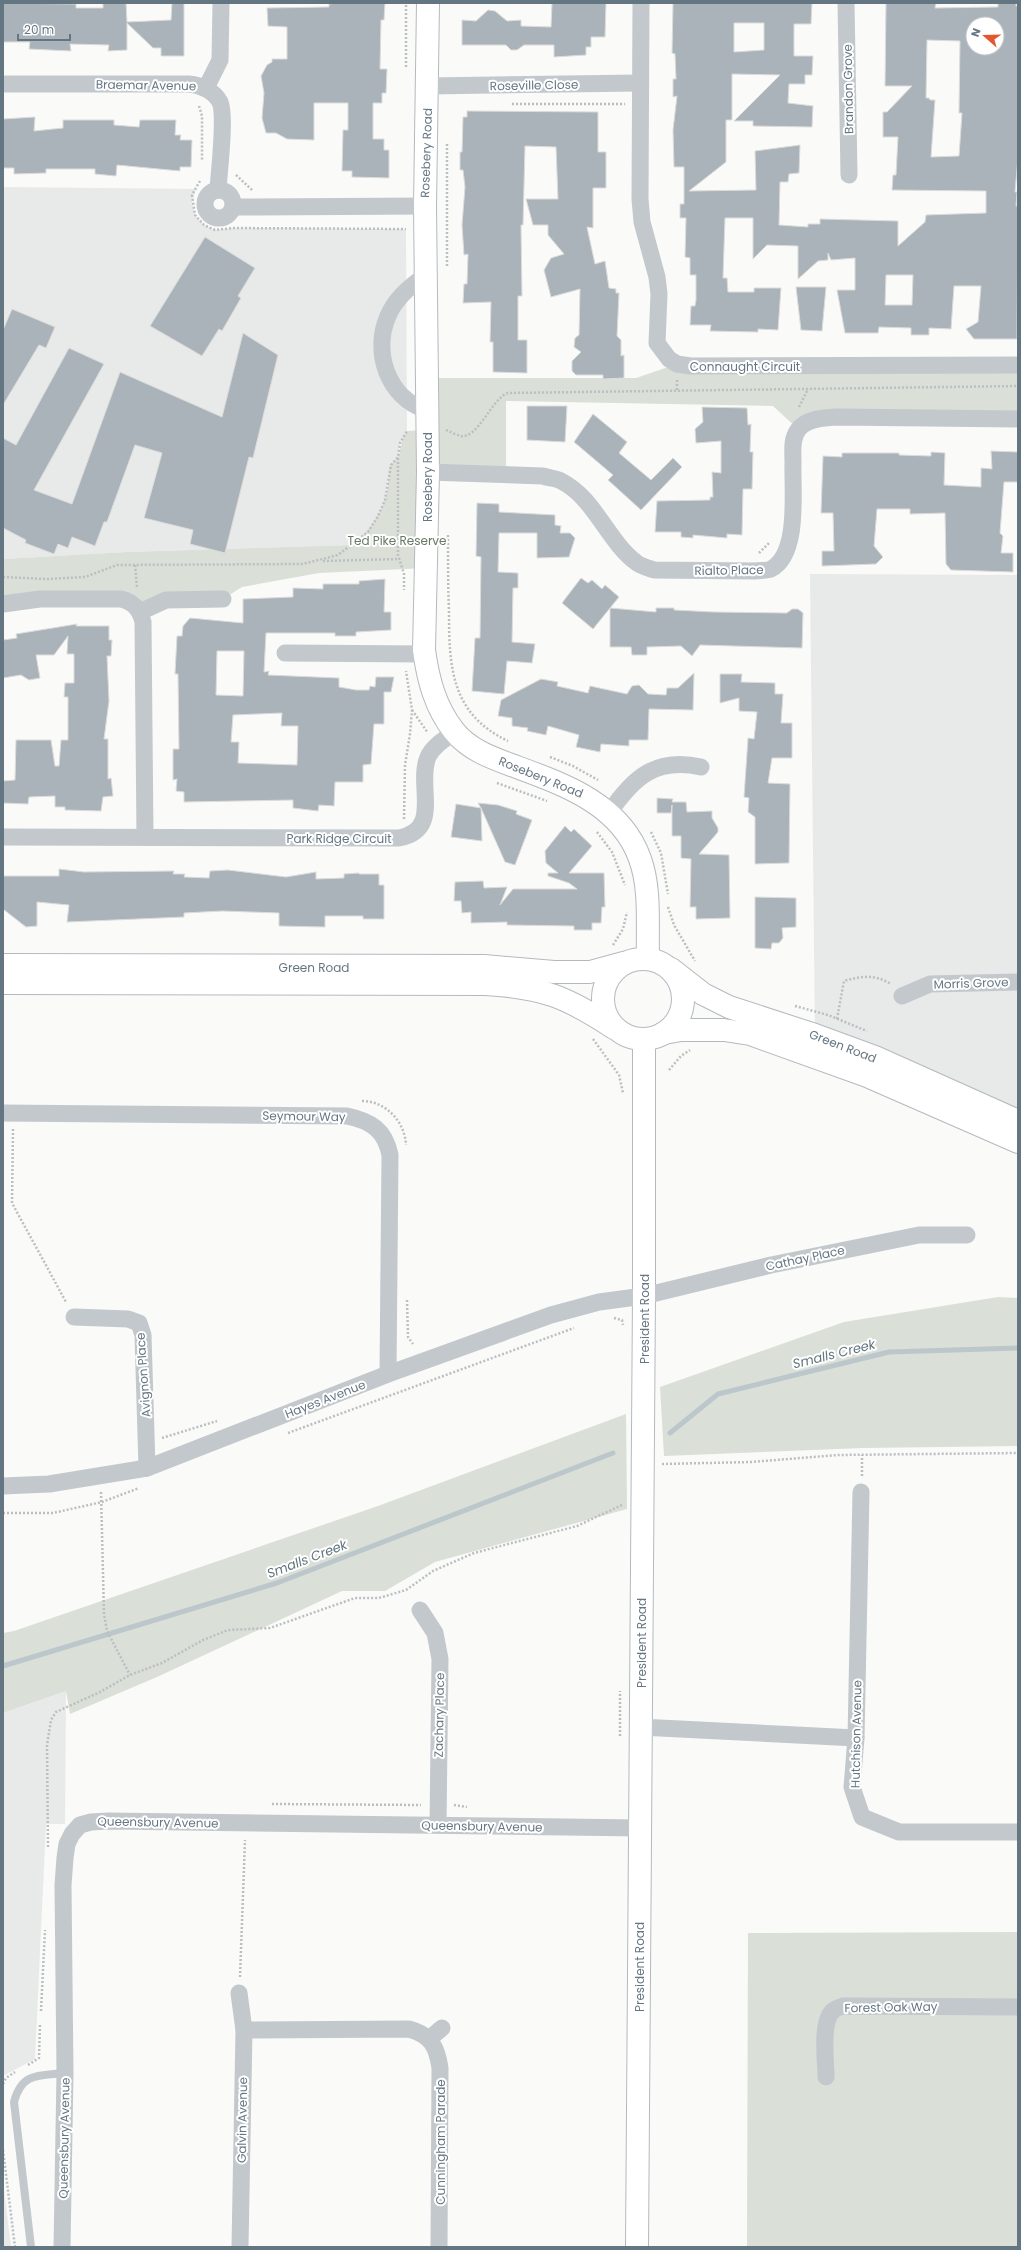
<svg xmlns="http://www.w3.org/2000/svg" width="1021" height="2250" font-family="Poppins,sans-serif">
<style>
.built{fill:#e8e9e9}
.green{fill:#dadfd7}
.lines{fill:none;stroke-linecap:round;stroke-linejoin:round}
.stream{stroke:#bbc7cb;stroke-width:5}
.building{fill:#aab3b9;stroke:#dcdcda;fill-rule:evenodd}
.secondary-casing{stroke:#b3babf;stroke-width:24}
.path{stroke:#bbbfc2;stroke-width:2.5;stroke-dasharray:2 2;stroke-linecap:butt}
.lane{stroke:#c3c8cc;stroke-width:8}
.street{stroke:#c3c8cc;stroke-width:17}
.secondary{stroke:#fff;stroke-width:22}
.labels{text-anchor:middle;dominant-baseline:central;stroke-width:4;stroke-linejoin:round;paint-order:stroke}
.street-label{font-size:12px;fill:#657683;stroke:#fff}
.park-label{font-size:12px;fill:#687a64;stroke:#fff}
.water-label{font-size:13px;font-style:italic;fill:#60757c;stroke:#fff}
</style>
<rect width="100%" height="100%" fill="#fafaf8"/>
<g class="built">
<path d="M 3,187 L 196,189 L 192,202 L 195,215 L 204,225 L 215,230 L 233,228 L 406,229 L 407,431 L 400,443 L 398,457 L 393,462 L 389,471 L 385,500 L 378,516 L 368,532 L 353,545 L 127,552 L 3,559 Z"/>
<path d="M 810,574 L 1018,575 L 1018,1121 L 815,1035 Z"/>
<path d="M 66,1691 L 65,1824 L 46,1824 L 35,2059 L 3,2076 L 3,1713 Z"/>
<path d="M 3,2181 L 11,2247 L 3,2247 Z"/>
</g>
<g class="green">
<path d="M 677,364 L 1018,365 L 1018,419 L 837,417 L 798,429 L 773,406 L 506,401 L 506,475 L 428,473 L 426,568 L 319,573 L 242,587 L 223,599 L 134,605 L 3,604 L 3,559 L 127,552 L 353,545 C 371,529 385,510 388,485 C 389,479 388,472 390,466 C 392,462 396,460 398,457 C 402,448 399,443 407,431 L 426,430 L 426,378 L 636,378 Z"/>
<path d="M 998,1297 L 1018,1298 L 1018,1446 L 863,1448 L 664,1456 L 660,1387 L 844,1322 Z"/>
<path d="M 626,1414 L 627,1509 L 435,1562 L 385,1591 L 342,1591 L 157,1677 L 70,1714 L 66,1691 L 3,1713 L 3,1633 L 14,1631 L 378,1506 Z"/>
<path d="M 1018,1932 L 1018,2247 L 747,2247 L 748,1933 Z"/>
</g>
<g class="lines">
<g class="stream">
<path d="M 670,1433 L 718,1394 L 889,1352 L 1018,1348"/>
<path d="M 3,1666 L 277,1583 L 613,1453"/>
</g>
</g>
<g class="building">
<path d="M 3,3 L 76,4 L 76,8 L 103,8 L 103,3 L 126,3 L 127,22 L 171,20 L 172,3 L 184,3 L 184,56 L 161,56 L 161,48 L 153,48 L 127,23 L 127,50 L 108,51 L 109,45 L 70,44 L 71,51 L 29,49 L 30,42 L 3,42 Z"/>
<path d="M 337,3 L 385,3 L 384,20 L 381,20 L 380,69 L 387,69 L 386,93 L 382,93 L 382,103 L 373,103 L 373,139 L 384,139 L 384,150 L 389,150 L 389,178 L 352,177 L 352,171 L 342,171 L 343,130 L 348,130 L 348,103 L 314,103 L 314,140 L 287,139 L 276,133 L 266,133 L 262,118 L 264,93 L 261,76 L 267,65 L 272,62 L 272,59 L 287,59 L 287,27 L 268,26 L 267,8 L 329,7 L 329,4 Z"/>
<path d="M 552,3 L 606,3 L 605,37 L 591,37 L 591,47 L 586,47 L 586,55 L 554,57 L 554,45 L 524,45 L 517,50 L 511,50 L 506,45 L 462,45 L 462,20 L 476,21 L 488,10 L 495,11 L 507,21 L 521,20 L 521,26 L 551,27 Z"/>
<path d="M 673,3 L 812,3 L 811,24 L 794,24 L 794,56 L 813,56 L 812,75 L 805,75 L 805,84 L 789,84 L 788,103 L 813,106 L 812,127 L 753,126 L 753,121 L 734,121 L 780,75 L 732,74 L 732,120 L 726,120 L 726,162 L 689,191 L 756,190 L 755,151 L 800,145 L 799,173 L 789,174 L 788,182 L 780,182 L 779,225 L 808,227 L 808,224 L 820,224 L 820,219 L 898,221 L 898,246 L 925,222 L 926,215 L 986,213 L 986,191 L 892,190 L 893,175 L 896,175 L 898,137 L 883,137 L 883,112 L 887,112 L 912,86 L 885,86 L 886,3 L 936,3 L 935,8 L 998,7 L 998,3 L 1016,3 L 1016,6 L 1018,6 L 1018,158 L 1015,192 L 1017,192 L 1016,206 L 1018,206 L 1017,339 L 974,339 L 966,329 L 978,322 L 981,286 L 954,286 L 951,329 L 929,328 L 929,335 L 911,335 L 911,328 L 879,327 L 878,333 L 845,333 L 837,290 L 855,290 L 855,258 L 831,260 L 828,253 L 828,260 L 818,261 L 798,279 L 798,246 L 767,245 L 753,259 L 753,218 L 725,218 L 723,278 L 727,278 L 728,292 L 754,292 L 754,288 L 781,288 L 778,330 L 758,329 L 758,332 L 710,331 L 711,325 L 690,325 L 691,306 L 695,306 L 696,300 L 696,275 L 690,275 L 690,258 L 685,257 L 686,218 L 680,218 L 680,204 L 684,204 L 684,167 L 674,167 L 673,130 L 677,96 L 673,97 L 673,79 L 676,79 L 675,54 L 672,53 ZM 734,23 L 764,23 L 764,50 L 734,52 ZM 973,24 L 997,24 L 997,48 L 973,48 ZM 927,40 L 960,41 L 959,113 L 962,113 L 959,156 L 931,157 L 935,100 L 930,100 L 929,98 L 926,98 ZM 886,275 L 913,275 L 912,305 L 885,305 Z"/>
<path d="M 467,111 L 598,112 L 598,152 L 606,152 L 606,188 L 593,188 L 593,228 L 587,227 L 595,264 L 605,261 L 609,288 L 616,289 L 616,293 L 619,293 L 617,336 L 621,340 L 621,356 L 624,355 L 624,378 L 603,379 L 603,375 L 576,375 L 572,371 L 572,361 L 581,352 L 574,347 L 575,338 L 579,335 L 580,289 L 551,297 L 544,270 L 551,258 L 564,254 L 548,235 L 548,225 L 533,225 L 526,199 L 558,199 L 556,147 L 525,146 L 523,225 L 521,225 L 522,296 L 518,296 L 518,340 L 527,340 L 527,373 L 493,372 L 493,342 L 490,342 L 491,302 L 463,303 L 464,284 L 467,284 L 468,254 L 464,255 L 462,225 L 465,187 L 463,170 L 460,170 L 460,152 L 462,152 L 463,117 L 467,117 Z"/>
<path d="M 35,117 L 34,131 L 63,128 L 63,120 L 114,120 L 114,125 L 139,127 L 140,120 L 176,120 L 175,135 L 181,135 L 180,140 L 192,140 L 191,167 L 180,167 L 180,171 L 117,165 L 116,176 L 95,174 L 95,169 L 46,169 L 46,173 L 14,174 L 14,168 L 3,168 L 3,119 Z"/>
<path d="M 205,237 L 255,268 L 238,296 L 241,298 L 222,331 L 219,329 L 202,356 L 150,326 Z"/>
<path d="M 796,287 L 826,287 L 822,331 L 801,330 Z"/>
<path d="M 12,309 L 55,327 L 46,348 L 39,345 L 3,405 L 3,330 Z"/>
<path d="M 243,333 L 278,355 L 253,458 L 249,457 L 225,553 L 190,544 L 193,530 L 144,518 L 162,453 L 135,445 L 107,522 L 104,522 L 95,546 L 72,537 L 68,548 L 58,544 L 54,554 L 25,543 L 26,540 L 3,528 L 3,438 L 16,445 L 69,348 L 104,364 L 34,490 L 72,504 L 120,372 L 222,417 Z"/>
<path d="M 527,406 L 567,406 L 565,442 L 527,440 Z"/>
<path d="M 702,407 L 747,408 L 748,425 L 751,424 L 750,452 L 753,452 L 752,489 L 743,489 L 742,535 L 727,534 L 727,538 L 693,535 L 693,538 L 681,537 L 681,532 L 655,532 L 657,501 L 710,500 L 710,497 L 713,497 L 712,472 L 721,473 L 721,441 L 696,443 L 695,429 L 703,422 Z"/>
<path d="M 593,414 L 627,442 L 619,453 L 651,480 L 673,458 L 682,467 L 641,510 L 608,480 L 613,475 L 574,442 Z"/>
<path d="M 991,451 L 1018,452 L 1018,482 L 1004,482 L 1000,533 L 1003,536 L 1001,553 L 1013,553 L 1013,572 L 951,570 L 946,564 L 945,513 L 910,514 L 910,509 L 877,509 L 874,546 L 883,557 L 876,564 L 822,566 L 822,551 L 834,551 L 833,513 L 821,513 L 823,456 L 842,457 L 842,453 L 899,453 L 899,455 L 931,456 L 931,452 L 945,453 L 944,485 L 981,487 L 981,468 L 992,469 Z"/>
<path d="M 477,503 L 499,504 L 499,512 L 555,515 L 555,525 L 561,526 L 560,533 L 570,533 L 575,538 L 569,557 L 537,558 L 537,533 L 499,533 L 498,572 L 518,573 L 518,588 L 513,588 L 512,642 L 535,644 L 532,663 L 507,661 L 504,694 L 472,691 L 475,638 L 480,638 L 481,557 L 476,556 Z"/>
<path d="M 581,578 L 588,583 L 592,580 L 602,589 L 605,585 L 619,597 L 593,629 L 562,603 Z"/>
<path d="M 385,579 L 384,612 L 391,612 L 391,630 L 356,632 L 356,636 L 335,636 L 335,633 L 266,633 L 264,672 L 269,671 L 268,675 L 339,678 L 339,687 L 356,690 L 369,690 L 370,686 L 375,687 L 376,677 L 394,677 L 391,692 L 384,692 L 384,724 L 374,724 L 371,764 L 363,765 L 363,782 L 335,782 L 334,806 L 319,805 L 318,811 L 293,808 L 293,800 L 184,802 L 184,792 L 176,791 L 177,779 L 173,780 L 173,749 L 179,749 L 178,674 L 175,674 L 177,636 L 182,636 L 183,626 L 190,618 L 243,623 L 243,599 L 293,597 L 293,588 L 323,589 L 323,584 L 359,584 L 359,581 ZM 217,651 L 244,651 L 243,696 L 216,695 ZM 282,713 L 281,726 L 298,726 L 297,765 L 238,763 L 239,742 L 231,742 L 233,715 Z"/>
<path d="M 610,608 L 656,612 L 656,608 L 674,608 L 674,610 L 714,612 L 787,613 L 792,609 L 798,609 L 803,613 L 802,648 L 700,645 L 692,656 L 681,646 L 647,647 L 647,655 L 632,655 L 631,647 L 610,647 Z"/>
<path d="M 77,624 L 76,626 L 109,626 L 109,640 L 112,640 L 111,656 L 107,656 L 109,701 L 104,739 L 108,739 L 108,779 L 111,778 L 113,796 L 103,797 L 101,811 L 65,810 L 65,807 L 55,807 L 55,796 L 29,797 L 28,804 L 3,803 L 3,781 L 15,780 L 16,740 L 51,740 L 55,766 L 59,766 L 61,740 L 68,740 L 68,697 L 64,697 L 65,683 L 74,683 L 74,654 L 67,654 L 68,636 L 54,655 L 36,655 L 40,678 L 29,680 L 21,675 L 3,678 L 3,640 L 17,638 L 16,634 Z"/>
<path d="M 694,673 L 693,710 L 649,709 L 648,740 L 629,740 L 629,746 L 601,744 L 600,752 L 576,747 L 579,735 L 548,726 L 546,735 L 527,731 L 528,728 L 512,726 L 512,718 L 498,716 L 501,700 L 541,679 L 558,682 L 557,686 L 588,693 L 590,686 L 627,694 L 632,686 L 639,685 L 648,694 L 666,695 L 667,688 L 678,688 Z"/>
<path d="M 720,674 L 742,674 L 741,682 L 775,683 L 775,694 L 783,694 L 781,723 L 792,723 L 792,758 L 772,758 L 768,783 L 790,784 L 789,863 L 755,864 L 755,817 L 748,812 L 749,798 L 744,797 L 748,738 L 754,739 L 757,712 L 739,711 L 739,698 L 720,703 Z"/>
<path d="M 657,798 L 673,799 L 672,802 L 686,802 L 687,812 L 712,811 L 712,818 L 718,828 L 718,832 L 699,854 L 729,855 L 730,918 L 696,919 L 696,907 L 690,907 L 691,859 L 681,858 L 681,836 L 672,836 L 672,805 L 671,813 L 657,813 Z"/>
<path d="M 478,803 L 498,805 L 517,811 L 516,814 L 532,820 L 515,865 L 505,862 L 481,808 L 482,841 L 451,837 L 456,804 L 481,808 Z"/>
<path d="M 565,826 L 571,832 L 574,829 L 592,846 L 569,873 L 604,873 L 605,907 L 602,907 L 601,923 L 592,923 L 592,930 L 574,930 L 574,926 L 507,925 L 507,922 L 471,923 L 471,912 L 462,913 L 461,901 L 454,901 L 455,882 L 483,881 L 484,888 L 507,887 L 500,905 L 513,889 L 577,889 L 569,883 L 548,876 L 548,873 L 558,873 L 546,863 L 545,851 Z"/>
<path d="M 59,869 L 84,872 L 174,871 L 173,874 L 185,874 L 184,877 L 209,878 L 210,871 L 228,870 L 286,877 L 316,872 L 316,879 L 344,878 L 344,874 L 359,873 L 359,874 L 379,874 L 379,885 L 384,885 L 384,919 L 363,919 L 363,916 L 325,916 L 325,927 L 279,926 L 279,913 L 222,911 L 184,913 L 184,917 L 67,922 L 69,905 L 37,902 L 37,926 L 26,927 L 3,909 L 3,876 L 59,876 Z"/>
<path d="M 755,897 L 796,898 L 796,927 L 782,928 L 783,938 L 779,943 L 772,943 L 771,949 L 755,948 Z"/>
</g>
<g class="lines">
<defs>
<g id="secondary">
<path d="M 428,3 L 425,206 L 428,472 L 424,650 C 428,679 435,707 454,731 C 469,750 492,758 514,766 C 563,784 621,804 640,859 C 651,889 647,926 648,958"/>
<circle cx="643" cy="999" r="40"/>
<path d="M 3,965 L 484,966 L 554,972 L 590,972 L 623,963"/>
<path d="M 671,969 L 703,994 L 729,1007 L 815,1035 L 875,1057 L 1018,1121"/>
<path d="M 3,983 L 486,984 C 542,987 567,997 614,1028"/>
<path d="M 664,1033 L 681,1030 L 724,1030 L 750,1034 L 867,1076 L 1018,1142"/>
<path d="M 637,2247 L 644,1296 L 644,1040"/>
</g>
</defs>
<use href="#secondary" class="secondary-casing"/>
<g class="path">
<path d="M 406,67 L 406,3"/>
<path d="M 512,104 L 625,104"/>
<path d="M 199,106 L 202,116 L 202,160"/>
<path d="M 236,175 L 252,190"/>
<path d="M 200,181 L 192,195 L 195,215 L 204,225 L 215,230 L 233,228 L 406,229"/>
<path d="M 447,266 L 447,143"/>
<path d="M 677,380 L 677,390"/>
<path d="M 799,407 L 808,389"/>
<path d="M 446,430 C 451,432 456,435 461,436 C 478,439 492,398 508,393 L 1018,386"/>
<path d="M 398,458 L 398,555 L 404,574 L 404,590"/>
<path d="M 448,535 C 448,561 448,586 449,612 C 449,667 451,714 508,741"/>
<path d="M 759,553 L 769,543"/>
<path d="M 323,561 L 398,559"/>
<path d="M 135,565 L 137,587"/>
<path d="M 3,577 L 47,579 L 85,577 L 117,565 L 303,564 L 338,555 L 368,532 L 378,516 L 385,500 L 391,465 L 398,457 L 400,443 L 407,431"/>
<path d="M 412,710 L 428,733"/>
<path d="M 550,757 L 573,766 L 598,780"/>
<path d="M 497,783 L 547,801"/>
<path d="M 404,819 L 405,765 L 410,734 L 412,710 L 406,671"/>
<path d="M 597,832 L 612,852 L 625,885"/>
<path d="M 651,832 L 661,853 L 668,894"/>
<path d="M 668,907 L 674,925 L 695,961"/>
<path d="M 613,945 L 623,929 L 627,912"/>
<path d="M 795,1006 L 828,1015 L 867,1031"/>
<path d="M 837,1019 L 844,981 C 861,976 875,974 891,984"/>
<path d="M 593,1039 L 619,1075 L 623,1093"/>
<path d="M 669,1070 L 681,1056 L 690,1050"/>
<path d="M 362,1101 C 386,1101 405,1122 406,1145"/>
<path d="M 13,1129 L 12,1203 L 66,1302"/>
<path d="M 407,1300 L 408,1337 L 413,1344"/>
<path d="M 614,1318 L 622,1320 L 623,1325"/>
<path d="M 288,1433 L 574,1328"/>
<path d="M 162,1438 L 217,1421"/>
<path d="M 662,1464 L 751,1462 L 838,1455 L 1018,1453"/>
<path d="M 862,1476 L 862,1455"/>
<path d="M 101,1492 L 104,1614 L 107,1631 L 130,1675"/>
<path d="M 3,1513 L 53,1513 L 102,1502 L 139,1488"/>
<path d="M 620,1736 L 620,1691"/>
<path d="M 272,1804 L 421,1805"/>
<path d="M 454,1805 L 467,1807"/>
<path d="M 48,1847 L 47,1745 L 51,1720 L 56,1712 L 100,1692 L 130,1675 L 162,1663 L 203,1640 L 228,1630 L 270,1628 L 355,1598 L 379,1598 L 406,1590 L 433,1571 L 474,1553 L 577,1526 L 622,1505"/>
<path d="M 240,1977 L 245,1840"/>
<path d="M 41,2011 L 45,1930"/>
<path d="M 28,2065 L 39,2058 L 40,2024"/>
<path d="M 3,2084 L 6,2078 L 15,2072"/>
<path d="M 3,2150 L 15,2247"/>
</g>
<path class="lane" d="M 31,2247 L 14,2102 C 22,2072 39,2076 65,2073"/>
<g class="street">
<path d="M 641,3 L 640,199 L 642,222 L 657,277 L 659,294 L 657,343 L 669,359 L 677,364 L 690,366 L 1018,365"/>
<path d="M 846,3 L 849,175"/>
<path d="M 3,84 L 189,84 C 201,85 214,91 220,102 C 226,116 219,172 218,190"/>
<path d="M 428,86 L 639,83"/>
<path d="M 206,88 L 220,60 L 221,3"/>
<circle cx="219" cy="204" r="14"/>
<path d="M 233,207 L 425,206"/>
<path d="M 425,276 C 410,286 395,299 388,316 C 372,352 388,398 426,410"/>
<path d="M 428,472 L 543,476 C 548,478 556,478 561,481 C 595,498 607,541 637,563 C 641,566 648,568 654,570 L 755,571 C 760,570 767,571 771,569 C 800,554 792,490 793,462 C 793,452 791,439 798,430 C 806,418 825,418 837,417 L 1018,419"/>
<path d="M 3,604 L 40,599 L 121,599 C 134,602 140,610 143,622 L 145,837"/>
<path d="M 140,612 L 166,600 L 223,599"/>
<path d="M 285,653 L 425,654"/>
<path d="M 609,813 C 633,778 655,757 701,767"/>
<path d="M 3,837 L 399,838 C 443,830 416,785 428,757 C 433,746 445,739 455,732"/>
<path d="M 902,996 L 930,984 L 1018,982"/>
<path d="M 3,1113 L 347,1116 C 371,1121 385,1130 390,1155 L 388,1374"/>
<path d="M 74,1317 L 128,1319 L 139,1323 L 143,1335 L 147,1468"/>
<path d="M 3,1486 L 49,1484 L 147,1468 L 388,1374 L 551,1315 L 599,1302 L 644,1296 L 771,1265 L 919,1235 L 967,1235"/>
<path d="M 861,1492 L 856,1738 L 852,1787 L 862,1817 L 899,1832 L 1018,1832"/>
<path d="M 420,1610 L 435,1633 L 440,1659 L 438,1825"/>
<path d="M 640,1727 L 856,1738"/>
<path d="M 239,1993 L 244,2030 L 240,2247"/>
<path d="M 244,2030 L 409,2029 C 431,2035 437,2047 440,2068 L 439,2247"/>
<path d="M 429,2039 L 442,2028"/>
<path d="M 826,2077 C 826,2061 820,2020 834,2010 C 836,2008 841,2007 843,2006 L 1018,2007"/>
<path d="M 62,2247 L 65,2073 L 63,1885 L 65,1858 L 67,1844 L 72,1834 L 80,1825 L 91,1822 L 109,1821 L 640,1828"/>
</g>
<use href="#secondary" class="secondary"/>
</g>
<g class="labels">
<g class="street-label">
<text transform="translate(146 85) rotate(1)">Braemar Avenue</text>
<text transform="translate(534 85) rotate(-1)">Roseville Close</text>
<text transform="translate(848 89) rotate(-91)">Brandon Grove</text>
<text transform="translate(426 153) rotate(-88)">Rosebery Road</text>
<text x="745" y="366">Connaught Circuit</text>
<text transform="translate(427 477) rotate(-90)">Rosebery Road</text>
<text transform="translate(729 570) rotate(-1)">Rialto Place</text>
<text transform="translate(541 777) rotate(22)">Rosebery Road</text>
<text x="339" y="838">Park Ridge Circuit</text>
<text x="314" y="967">Green Road</text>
<text transform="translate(971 983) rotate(-2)">Morris Grove</text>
<text transform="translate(843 1046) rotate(21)">Green Road</text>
<text transform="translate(304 1116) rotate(1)">Seymour Way</text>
<text transform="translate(805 1258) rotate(-12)">Cathay Place</text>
<text transform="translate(644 1319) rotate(-90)">President Road</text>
<text transform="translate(143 1375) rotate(-94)">Avignon Place</text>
<text transform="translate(325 1399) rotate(-21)">Hayes Avenue</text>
<text transform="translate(641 1643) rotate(-90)">President Road</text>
<text transform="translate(439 1715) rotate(-89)">Zachary Place</text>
<text transform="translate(856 1734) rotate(-89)">Hutchison Avenue</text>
<text transform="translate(158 1822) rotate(1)">Queensbury Avenue</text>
<text transform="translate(482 1826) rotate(1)">Queensbury Avenue</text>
<text transform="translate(639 1967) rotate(-90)">President Road</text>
<text transform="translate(891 2007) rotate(-1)">Forest Oak Way</text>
<text transform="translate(242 2120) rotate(-89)">Galvin Avenue</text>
<text transform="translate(64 2138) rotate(-89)">Queensbury Avenue</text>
<text transform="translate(440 2142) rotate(-90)">Cunningham Parade</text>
</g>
<g class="park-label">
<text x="397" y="540">Ted Pike Reserve</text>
</g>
<g class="water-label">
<text transform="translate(834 1354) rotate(-14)">Smalls Creek</text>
<text transform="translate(307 1559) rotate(-21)">Smalls Creek</text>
</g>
</g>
<rect width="1021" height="2250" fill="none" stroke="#657683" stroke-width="8"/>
<g transform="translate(985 36) rotate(290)"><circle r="19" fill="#ffffff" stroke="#c1c8cd"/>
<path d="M0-3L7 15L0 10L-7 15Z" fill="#e4572e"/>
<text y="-6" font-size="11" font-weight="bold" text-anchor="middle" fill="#657683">N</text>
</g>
<path d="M18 34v6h52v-6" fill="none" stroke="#657683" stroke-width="2"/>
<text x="24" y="34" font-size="12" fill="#657683" stroke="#ffffff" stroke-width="3" paint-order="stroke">20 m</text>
</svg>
